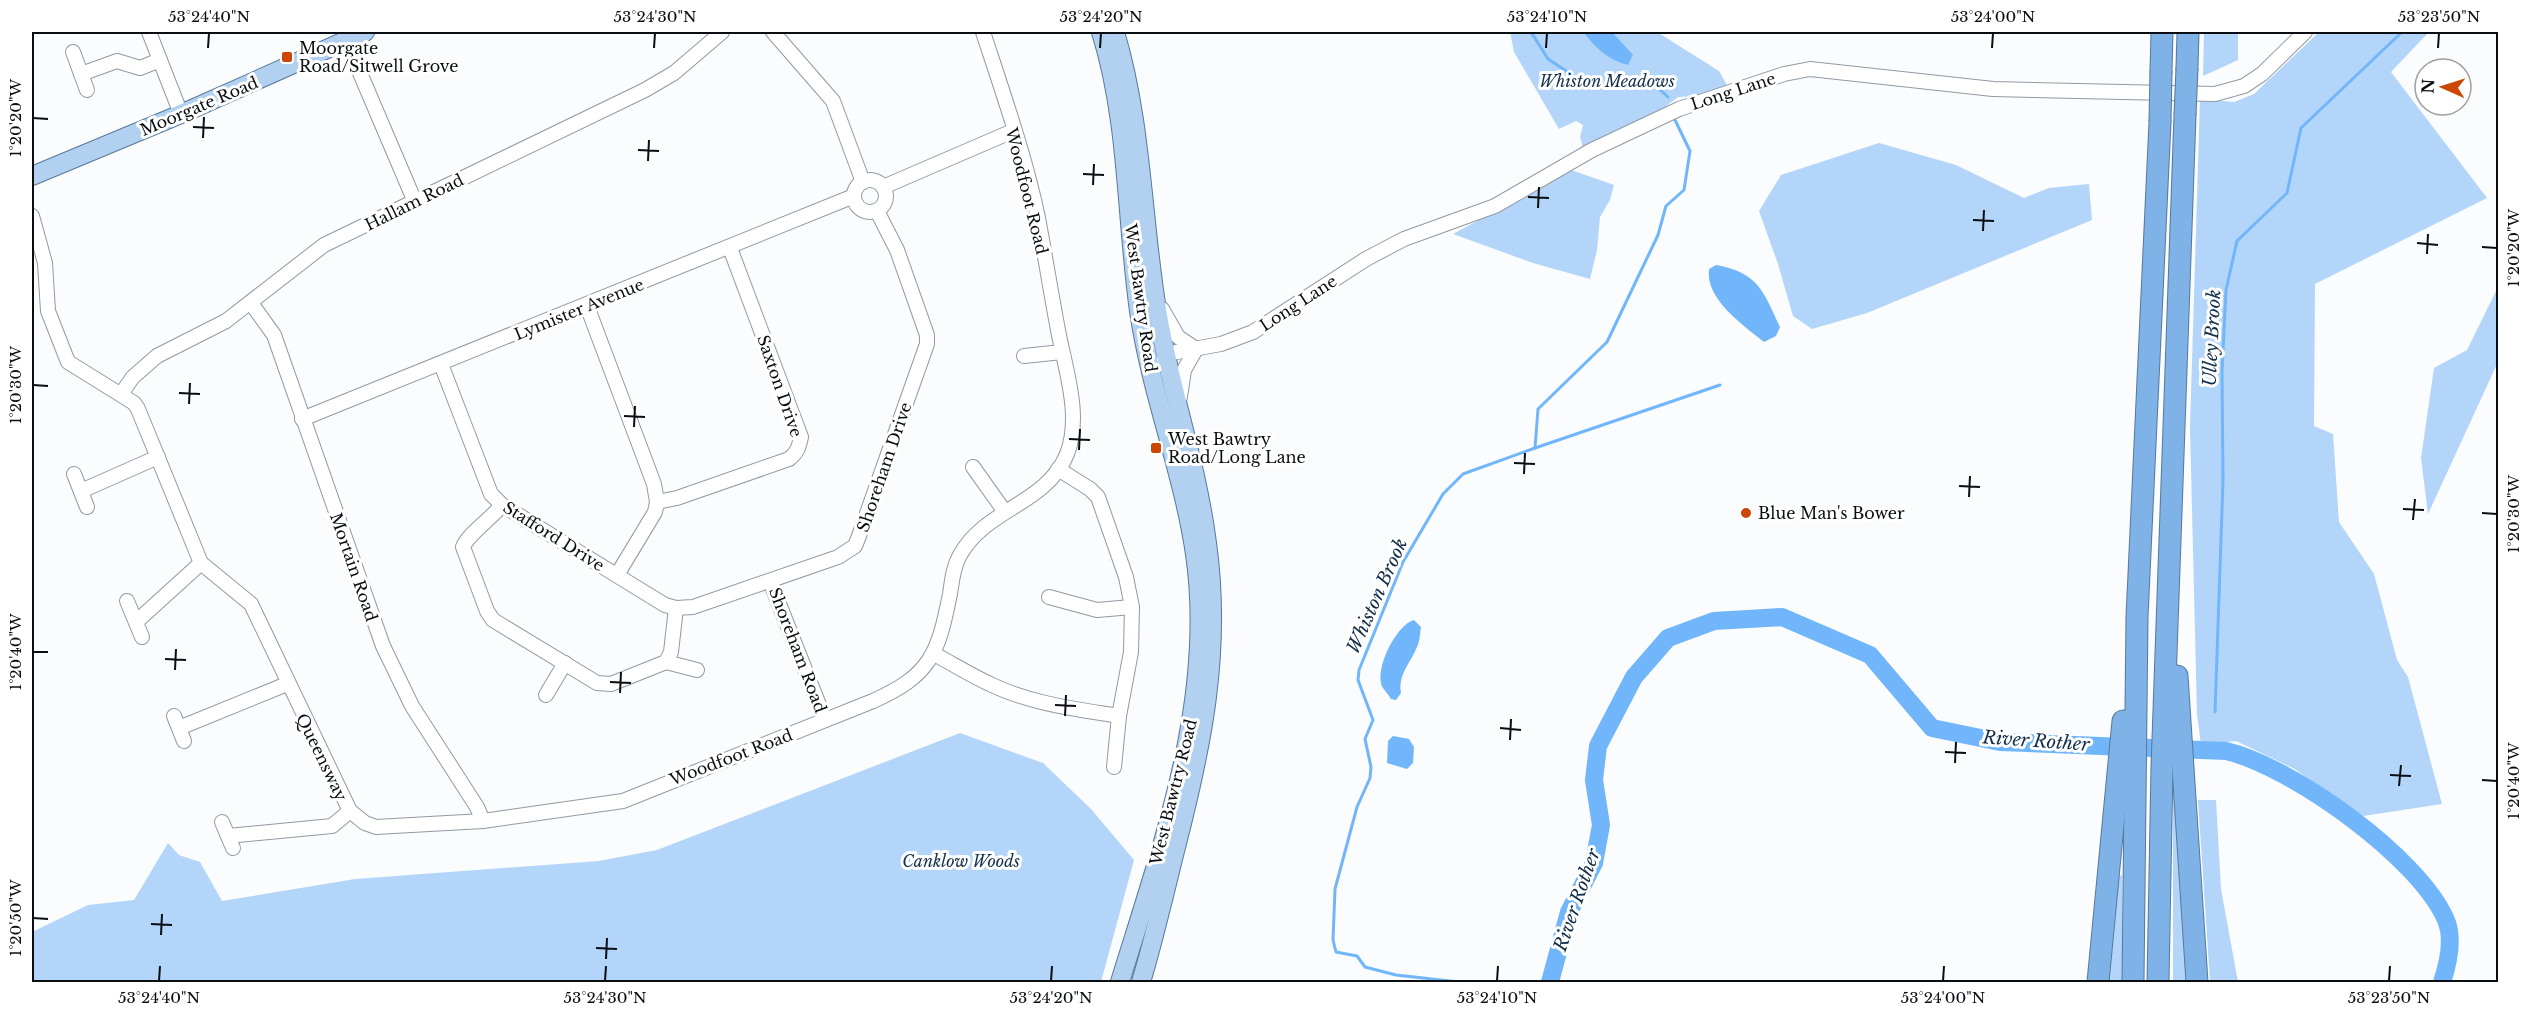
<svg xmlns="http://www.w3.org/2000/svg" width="2530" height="1014" font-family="'Libre Baskerville',serif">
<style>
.green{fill:#b3d5f9}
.water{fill:#71b6fa}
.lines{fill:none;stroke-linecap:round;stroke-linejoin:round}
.stream{stroke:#71b6fa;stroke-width:3}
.river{stroke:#71b6fa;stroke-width:18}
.minor-casing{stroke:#909aa4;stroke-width:16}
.major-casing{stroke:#56789b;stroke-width:20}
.highway-casing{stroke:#56789b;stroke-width:23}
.minor{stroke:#fff;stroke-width:14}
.major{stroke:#b2d1f0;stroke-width:18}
.highway{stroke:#7fb2e6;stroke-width:21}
.highway-bridge-casing{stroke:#56789b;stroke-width:23;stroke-linecap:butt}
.highway-bridge{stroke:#7fb2e6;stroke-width:21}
.ticks{fill:none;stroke:#0a0d11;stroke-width:2}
.poi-dot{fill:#cc4606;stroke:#fff;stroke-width:2}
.labels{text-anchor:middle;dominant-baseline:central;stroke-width:6;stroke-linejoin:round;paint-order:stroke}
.poi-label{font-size:16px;fill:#0a0d11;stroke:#fff;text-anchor:start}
.park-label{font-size:16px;font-style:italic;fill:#13304b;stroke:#fff}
.street-label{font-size:16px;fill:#0a0d11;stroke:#fff}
.water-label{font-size:18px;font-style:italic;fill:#112e49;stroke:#fff}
.neatline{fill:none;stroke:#0a0d11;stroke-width:2}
.ticks-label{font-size:15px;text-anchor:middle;fill:#0a0d11}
</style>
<rect width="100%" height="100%" fill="#fafcfe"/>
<g class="green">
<path d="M 1510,32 L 1657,32 L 1719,71 L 1728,87 L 1702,96 L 1678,97 L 1653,116 L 1583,148 L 1580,137 L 1583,125 L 1576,121 L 1559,129 L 1514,52 Z"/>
<path d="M 2204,32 L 2238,32 L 2238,60 L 2203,76 Z"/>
<path d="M 2319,32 L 2429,32 L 2391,72 L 2487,198 L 2315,284 L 2314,426 L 2333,434 L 2339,522 L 2374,574 L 2397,660 L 2408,677 L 2442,804 L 2363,816 L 2293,768 L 2236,741 L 2201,745 L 2197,714 L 2190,427 L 2200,99 L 2234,102 L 2254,94 Z"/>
<path d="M 1879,143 L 1956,165 L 2024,198 L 2049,188 L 2089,184 L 2092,220 L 1867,313 L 1812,329 L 1793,316 L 1778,264 L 1759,211 L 1781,175 Z"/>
<path d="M 1571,170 L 1614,185 L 1610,200 L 1600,217 L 1597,250 L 1590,279 L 1533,263 L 1453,234 Z"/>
<path d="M 2498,287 L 2498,362 L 2428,514 L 2421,458 L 2434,368 L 2467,350 Z"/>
<path d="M 960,733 L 1043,763 L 1091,809 L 1134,860 L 1101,982 L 32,982 L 32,932 L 88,905 L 134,900 L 168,843 L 179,855 L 200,862 L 222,901 L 355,879 L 599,861 L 657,850 Z"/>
<path d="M 2173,770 L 2188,982 L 2173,982 Z"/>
<path d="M 2198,800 L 2216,800 L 2221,889 L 2238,982 L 2210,982 Z"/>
<path d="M 2122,875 L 2122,982 L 2105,982 L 2115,878 Z"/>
</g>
<g class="water">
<path d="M 1583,32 L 1612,32 L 1633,55 L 1628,65 C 1609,61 1595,47 1583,32 Z"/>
<path d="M 1716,265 C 1759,273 1763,291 1780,327 L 1776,336 L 1764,342 C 1743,325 1705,299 1709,269 Z"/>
<path d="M 1414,620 L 1421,627 C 1420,633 1420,641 1417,647 C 1410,664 1398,674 1401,693 L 1396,700 L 1391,699 C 1388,694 1385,691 1383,688 C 1373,670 1397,624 1414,620 Z"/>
<path d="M 1393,736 L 1409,739 L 1414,747 L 1413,763 L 1407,769 L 1387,763 L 1388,741 Z"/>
</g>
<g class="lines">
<g class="stream">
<path d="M 1531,32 L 1548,59 L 1586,84 L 1655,85 L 1668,97"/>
<path d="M 1535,448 L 1720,385"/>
<path d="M 2215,712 L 2223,481 L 2222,371 L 2226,290 L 2237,241 L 2287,193 L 2301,128 L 2402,32"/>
<path d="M 1459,982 L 1396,975 L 1365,967 L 1357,956 L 1336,952 L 1333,940 L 1335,889 L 1357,807 L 1370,778 L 1371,767 L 1365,739 L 1373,720 L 1358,680 L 1359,670 L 1403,562 L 1443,494 L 1463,474 L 1535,448 L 1538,409 L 1607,342 L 1658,235 L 1666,206 L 1684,190 L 1690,151 L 1675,120"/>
</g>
<path class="river" d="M 1550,982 L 1569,912 L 1594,863 L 1601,825 L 1594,780 L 1598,746 L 1634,677 L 1668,638 L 1714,621 L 1782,617 L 1870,655 L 1932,728 L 2000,742 L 2226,751 C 2291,766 2419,857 2446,920 C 2454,939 2448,964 2442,982"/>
<defs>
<g id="minor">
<path d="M 149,32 L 181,114"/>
<path d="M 773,32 L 833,101 L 863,182"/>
<path d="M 346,40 L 415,202"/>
<path d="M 73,52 L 87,90"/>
<path d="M 81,74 L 117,61 L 140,68 L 160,60"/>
<circle cx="870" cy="196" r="16"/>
<path d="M 883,187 L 1013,131"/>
<path d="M 32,216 L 45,263 L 48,311 L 68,362 L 134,403 L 138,409 L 201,563 L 251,604 L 350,811 L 365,823 L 376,827 L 483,821 L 623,801 L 873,701 C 931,675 938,654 950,594 C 952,581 953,567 960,555 C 985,509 1047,504 1067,454 C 1082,416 1065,368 1058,330 C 1051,293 1045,255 1038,218 C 1026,159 1002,90 983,32"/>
<path d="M 251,303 L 274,335 L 383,646 L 412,706 L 477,807 L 483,821"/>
<path d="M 587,306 L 654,484 L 657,502 L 655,512 L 617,575"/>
<path d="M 1162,309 L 1178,337 L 1196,349"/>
<path d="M 1024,356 L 1062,352"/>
<path d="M 1163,362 L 1166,354 L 1221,344 L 1253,332 L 1366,259 L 1404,239 L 1495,206 L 1592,150 L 1679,109 L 1784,74 L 1810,69 L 1993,89 L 2215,94 L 2244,86 L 2262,74 L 2305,32"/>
<path d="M 441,364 L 491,494 L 502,505 L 665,605 L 676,608 L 693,607 L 838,557 L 855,546 L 859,536 L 927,344 L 927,335 L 897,250 L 877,211"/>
<path d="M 121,394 L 133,377 L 157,356 L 226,321 L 324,245 L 645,90 L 674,73 L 722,32"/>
<path d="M 1180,397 L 1184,370 L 1196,349"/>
<path d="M 302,419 L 854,196"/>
<path d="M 973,467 L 1005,512"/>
<path d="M 74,474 L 87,507"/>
<path d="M 81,491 L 158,457"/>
<path d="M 657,502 L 677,498 L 789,459 C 797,453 799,447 801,437 L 730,248"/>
<path d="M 502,505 C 492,518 467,535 463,547 L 487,611 L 493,620 L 597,683 L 611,684 L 666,662 L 671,652 L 676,608"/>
<path d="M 770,581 L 825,720"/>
<path d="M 1049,597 L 1097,610 L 1132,607"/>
<path d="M 127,601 L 142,637"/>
<path d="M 136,622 L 201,563"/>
<path d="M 934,654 C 953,664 972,676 992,685 C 1032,704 1076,709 1119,716 L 1131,652 L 1132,607 L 1126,577 L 1098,497 L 1090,489 L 1058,469"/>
<path d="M 666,662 L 697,670"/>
<path d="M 546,695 L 565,663"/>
<path d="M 174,716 L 184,741"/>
<path d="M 179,728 L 287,684"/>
<path d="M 1114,767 L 1119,716"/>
<path d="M 222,822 L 233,848"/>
<path d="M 228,836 L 332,826 L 350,811"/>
</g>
<g id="major">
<path d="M 1101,32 C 1129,122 1126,219 1139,311 C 1151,394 1183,472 1195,554 C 1216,700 1162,845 1120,982"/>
<path d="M 1115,32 C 1142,122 1142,218 1157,310 C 1170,389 1197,464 1207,543 C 1222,652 1202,747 1175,851 C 1164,895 1154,939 1141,982"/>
<path d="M 32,176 L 181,114 L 365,32"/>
</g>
<g id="highway">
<path d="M 2187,68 L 2188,32"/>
<path d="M 2161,71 L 2162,32"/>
<path d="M 2177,676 L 2197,982"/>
<path d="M 2098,982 L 2123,721"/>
<path d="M 2133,982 L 2137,617 L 2160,122"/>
<path d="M 2158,982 L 2162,767 L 2185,115"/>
</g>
</defs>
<use href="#minor" class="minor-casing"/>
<use href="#major" class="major-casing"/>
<use href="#highway" class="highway-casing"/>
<use href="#minor" class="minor"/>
<use href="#major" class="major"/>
<use href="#highway" class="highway"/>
<defs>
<g id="highway-bridge">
<path d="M 2185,115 L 2187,68"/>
<path d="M 2160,122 L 2161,71"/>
</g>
</defs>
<use href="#highway-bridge" class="highway-bridge-casing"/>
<use href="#highway-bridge" class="highway-bridge"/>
</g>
<path class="ticks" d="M 208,48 L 209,33M 654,48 L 655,33M 1100,48 L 1101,33M 1546,48 L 1547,33M 1992,48 L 1993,33M 2438,48 L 2439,33M 33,118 L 48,119M 193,127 L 214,128M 203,138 L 204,117M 638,150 L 659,151M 648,161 L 649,140M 1083,174 L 1104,175M 1093,185 L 1094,164M 1528,197 L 1549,198M 1538,208 L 1539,187M 1973,220 L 1994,221M 1983,231 L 1984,210M 2417,243 L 2438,245M 2482,247 L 2497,248M 2427,254 L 2428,234M 33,385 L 48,386M 179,393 L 200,394M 189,404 L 190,383M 624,416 L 645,417M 634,427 L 635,406M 1069,439 L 1090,440M 1079,450 L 1080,429M 1514,463 L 1535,464M 1524,474 L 1525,453M 1959,486 L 1980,487M 1969,497 L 1970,476M 2403,509 L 2424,510M 2482,513 L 2497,514M 2413,520 L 2415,499M 33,652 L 48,652M 165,659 L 186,660M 175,670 L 176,649M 610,682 L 631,683M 620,693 L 621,672M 1055,705 L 1076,706M 1065,716 L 1066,695M 1500,728 L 1521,730M 1510,740 L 1511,719M 1945,752 L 1966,753M 1955,763 L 1956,742M 2390,775 L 2411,776M 2482,780 L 2497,781M 2399,786 L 2401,765M 33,918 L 48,919M 151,924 L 172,925M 161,935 L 162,914M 596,948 L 617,949M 606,959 L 607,938M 159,981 L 160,966M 605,981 L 606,966M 1051,981 L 1052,966M 1497,981 L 1498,966M 1943,981 L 1944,966M 2389,981 L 2390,966"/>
<g class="poi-dot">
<rect x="281" y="51" width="12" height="12" rx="3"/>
<rect x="1150" y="442" width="12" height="12" rx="3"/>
<circle cx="1746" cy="513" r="6"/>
</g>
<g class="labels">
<g class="poi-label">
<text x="299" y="48">Moorgate<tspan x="299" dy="18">Road/Sitwell Grove</tspan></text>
<text x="1168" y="439">West Bawtry<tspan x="1168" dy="18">Road/Long Lane</tspan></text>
<text x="1758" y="513">Blue Man's Bower</text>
</g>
<g class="park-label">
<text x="1607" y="81">Whiston Meadows</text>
<text x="961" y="861">Canklow Woods</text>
</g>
<g class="street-label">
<text transform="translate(1733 91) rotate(-18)">Long Lane</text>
<text transform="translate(199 106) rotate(-23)">Moorgate Road</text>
<text transform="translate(1027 191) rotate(76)">Woodfoot Road</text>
<text transform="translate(414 202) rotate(-26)">Hallam Road</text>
<text transform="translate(1141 298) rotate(82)">West Bawtry Road</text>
<text transform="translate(1298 303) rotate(-33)">Long Lane</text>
<text transform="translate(579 309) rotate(-22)">Lymister Avenue</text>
<text transform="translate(780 386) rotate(71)">Saxton Drive</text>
<text transform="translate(884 467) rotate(-71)">Shoreham Drive</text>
<text transform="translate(554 536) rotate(32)">Stafford Drive</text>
<text transform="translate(354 567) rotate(71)">Mortain Road</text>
<text transform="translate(798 650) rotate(69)">Shoreham Road</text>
<text transform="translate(322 757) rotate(64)">Queensway</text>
<text transform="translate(731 757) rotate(-21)">Woodfoot Road</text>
<text transform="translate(1173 792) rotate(-76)">West Bawtry Road</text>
</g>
<g class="water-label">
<text transform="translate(2212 338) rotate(-87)">Ulley Brook</text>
<text transform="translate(1377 596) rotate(-66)">Whiston Brook</text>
<text transform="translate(2036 741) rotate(4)">River Rother</text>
<text transform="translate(1577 900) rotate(-71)">River Rother</text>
</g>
</g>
<rect width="2530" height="1014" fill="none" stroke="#ffffff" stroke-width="66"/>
<g transform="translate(2443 87) rotate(273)"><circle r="28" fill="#ffffff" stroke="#9d9ea0" stroke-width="1.5"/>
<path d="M0-4.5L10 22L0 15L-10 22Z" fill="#cc4606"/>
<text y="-9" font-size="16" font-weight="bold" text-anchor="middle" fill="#0a0d11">N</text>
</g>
<rect x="33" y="33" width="2464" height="948" class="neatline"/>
<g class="ticks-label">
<text x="209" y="22">53°24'40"N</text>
<text x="655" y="22">53°24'30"N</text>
<text x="1101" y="22">53°24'20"N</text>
<text x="1547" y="22">53°24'10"N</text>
<text x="1993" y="22">53°24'00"N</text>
<text x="2439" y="22">53°23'50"N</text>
<text transform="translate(16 118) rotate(-90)" y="5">1°20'20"W</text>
<text transform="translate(2514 248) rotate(-90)" y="5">1°20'20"W</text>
<text transform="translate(16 385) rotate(-90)" y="5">1°20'30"W</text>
<text transform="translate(2514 514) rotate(-90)" y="5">1°20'30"W</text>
<text transform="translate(16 652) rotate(-90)" y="5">1°20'40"W</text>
<text transform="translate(2514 781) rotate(-90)" y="5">1°20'40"W</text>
<text transform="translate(16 918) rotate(-90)" y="5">1°20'50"W</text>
<text x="159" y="1003">53°24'40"N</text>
<text x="605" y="1003">53°24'30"N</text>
<text x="1051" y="1003">53°24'20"N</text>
<text x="1497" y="1003">53°24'10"N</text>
<text x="1943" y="1003">53°24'00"N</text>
<text x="2389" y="1003">53°23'50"N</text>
</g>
</svg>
